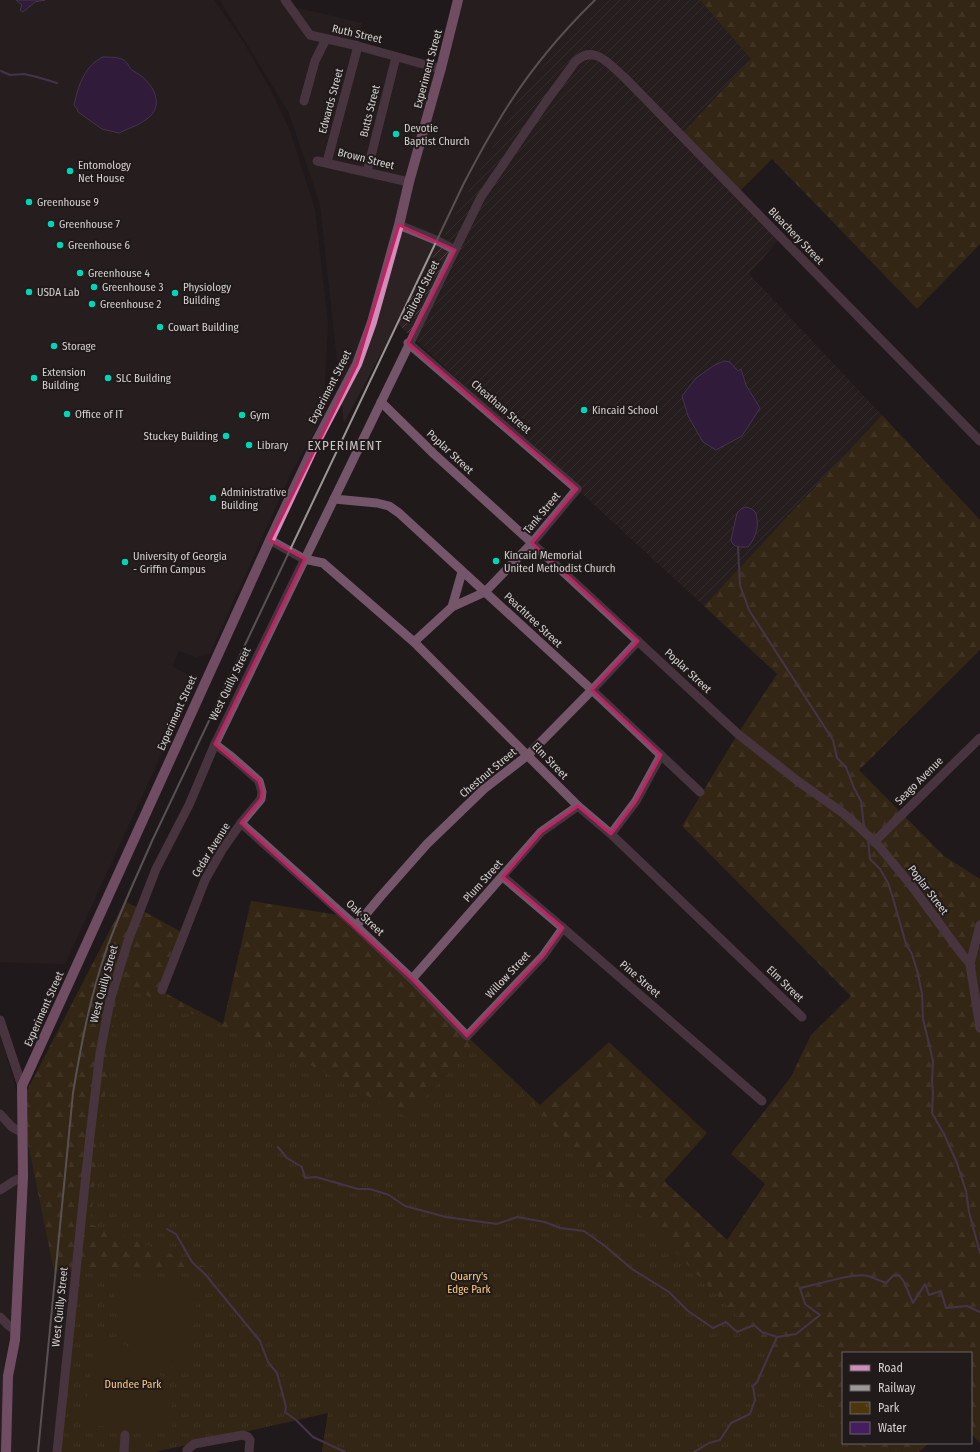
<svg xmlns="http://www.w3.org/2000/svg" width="980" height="1452" font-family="'Fira Sans Condensed',sans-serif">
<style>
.built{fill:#2d2223}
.industrial{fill:url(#industrial-furrows)}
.forest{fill:url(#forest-firs)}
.park{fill:url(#park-tufts)}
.garden{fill:#4d360c}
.water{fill:#441e61;stroke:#705483}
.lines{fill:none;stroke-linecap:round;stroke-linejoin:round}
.stream{stroke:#705483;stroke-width:2}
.minor{stroke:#755569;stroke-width:9}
.major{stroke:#d08db9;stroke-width:10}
.rail{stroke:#9b9697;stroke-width:2}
.marked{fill:none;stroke:#c32161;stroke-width:3;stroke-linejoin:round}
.poi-dot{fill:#02d5b6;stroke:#201a1b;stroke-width:1.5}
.labels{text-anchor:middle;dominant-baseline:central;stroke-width:4;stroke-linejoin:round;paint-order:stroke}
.street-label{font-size:11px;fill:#d5d1d1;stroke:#201a1b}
.poi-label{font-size:11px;fill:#d5d1d1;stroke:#201a1b;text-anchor:start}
.park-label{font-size:11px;fill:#fecb78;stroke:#201a1b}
.quarter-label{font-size:13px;letter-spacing:1px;fill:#cdc5c5;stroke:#201a1b}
</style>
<defs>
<pattern id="industrial-furrows" width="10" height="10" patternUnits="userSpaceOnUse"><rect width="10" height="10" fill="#2d2223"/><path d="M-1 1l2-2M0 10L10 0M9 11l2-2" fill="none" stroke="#4b4142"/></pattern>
<pattern id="forest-firs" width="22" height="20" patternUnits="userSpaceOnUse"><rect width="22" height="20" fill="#4d360c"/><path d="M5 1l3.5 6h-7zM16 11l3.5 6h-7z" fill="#66522e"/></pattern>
<pattern id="park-tufts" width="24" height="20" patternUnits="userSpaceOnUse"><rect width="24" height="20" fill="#4d360c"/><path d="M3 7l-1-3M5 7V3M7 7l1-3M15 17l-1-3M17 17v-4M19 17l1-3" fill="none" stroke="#66522e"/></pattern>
</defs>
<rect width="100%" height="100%" fill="#201a1b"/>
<g class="built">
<path d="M 0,0 L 214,0 L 244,43 L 269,87 L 290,131 L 315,210 L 328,324 L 323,416 L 291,473 L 210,653 L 196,657 L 179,651 L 172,666 L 188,675 L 192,687 L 65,964 L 0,962 Z"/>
<path d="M 220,0 L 288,0 L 293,7 L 362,23 L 357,45 L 442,69 L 460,0 L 603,0 L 594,11 L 441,241 L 344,423 L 320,204 L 289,113 Z"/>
<path d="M 0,1034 L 20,1104 L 54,1270 L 76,1270 L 57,1452 L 0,1452 Z"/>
</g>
<path class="industrial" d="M 603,0 L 700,0 L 752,58 L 681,135 L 781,237 L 749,274 L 882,415 L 704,606 L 397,323 L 525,87 Z"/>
<g class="forest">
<path d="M 700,0 L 980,0 L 980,244 L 917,309 L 772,159 L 738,193 L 681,135 L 751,59 Z"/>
<path d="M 882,415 L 980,520 L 980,650 L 859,770 L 944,856 L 980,879 L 980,1443 L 971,1433 L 971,1353 L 843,1353 L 843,1443 L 929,1443 L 919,1452 L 322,1452 L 328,1413 L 227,1367 L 201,1371 L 76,1270 L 54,1271 L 20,1104 L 125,901 L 183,933 L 165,993 L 223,1024 L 251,901 L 338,915 L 540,1105 L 609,1042 L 707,1133 L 664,1181 L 727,1240 L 765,1184 L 731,1154 L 791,1077 L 811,1035 L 851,996 L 682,826 L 739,732 L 777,674 L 704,606 Z"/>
</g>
<path class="park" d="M 118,984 L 287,1052 L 406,1117 L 476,1045 L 843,1426 L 843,1443 L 859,1443 L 868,1452 L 322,1452 L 328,1413 L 155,1452 L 57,1452 L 76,1270 L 206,1267 L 90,1224 Z"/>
<g class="garden">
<path d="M 122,1276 L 191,1283 L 198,1293 L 188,1369 C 179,1367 169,1367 160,1364 C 153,1362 147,1357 142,1353 C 117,1332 115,1314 114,1284 Z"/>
<path d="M 96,1335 C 135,1346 164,1362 171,1405 C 172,1414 174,1424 171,1433 L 91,1425 L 85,1416 Z"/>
</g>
<g class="water">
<path d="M 16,0 L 45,0 L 35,2 L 23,12 L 20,10 L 22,5 Z"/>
<path d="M 103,57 C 110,57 116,57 122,59 C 128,62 128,66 132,70 C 135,72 137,73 140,75 C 151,83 162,99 153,113 C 146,123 129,128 119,133 L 102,129 L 78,112 L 77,109 L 74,105 C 78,86 85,65 103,57 Z"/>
<path d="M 724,361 L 730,362 L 738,371 L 741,369 L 746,385 L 760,408 L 742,436 L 716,450 L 703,442 L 688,416 L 682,396 L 696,378 L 713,366 Z"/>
<path d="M 746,507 L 752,509 L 756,513 C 759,526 757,536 748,547 C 741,547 733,548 731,540 L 737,513 L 741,509 Z"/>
</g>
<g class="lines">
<g class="stream">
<path d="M 1,71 L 10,75 L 24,74 L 37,77 L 57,83"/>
<path d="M 738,547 L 740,585 L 749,610 L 833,740 L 837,758 L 846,767 L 854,788 L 861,801 L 864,826"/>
<path d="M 868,840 L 870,859 L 880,869 L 888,883 L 893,898 L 906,944 L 912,954 L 918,974 L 922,994 L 923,1019 L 933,1061 L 932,1082 L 933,1092 L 932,1113 L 944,1134 L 957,1163 L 966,1191 L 969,1212 L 980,1253"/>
<path d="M 278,1147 L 287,1158 L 302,1167 L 305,1178 L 316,1177 L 358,1189 L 370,1189 L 389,1195 L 405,1206 L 446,1217 L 497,1224 L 517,1217 L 545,1222 L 560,1228 L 584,1231 L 605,1246 L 632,1269 L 669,1292 L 688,1311 L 713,1328 L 726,1322 L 737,1332 L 754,1325 L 762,1332 L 777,1337"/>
<path d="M 167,1229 L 176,1234 L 192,1262 L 205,1274 L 260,1341 L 268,1362 L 277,1373 L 286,1407 L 285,1412 L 296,1420 L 313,1437 L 345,1452"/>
<path d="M 777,1337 L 796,1334 L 820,1315 L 805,1304 L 800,1288 C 817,1285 854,1272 868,1276 C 875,1278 880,1281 886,1283 L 894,1275 L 899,1275 L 904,1282 L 913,1303 L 925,1284 L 929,1295 L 941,1291 L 946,1308 L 967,1306 L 980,1312"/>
<path d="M 694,1452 L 709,1443 L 720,1440 L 731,1423 L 750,1414 L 755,1400 L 753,1386 L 757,1382 L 777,1337"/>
</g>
<g class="minor">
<path d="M 285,0 L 310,35 L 358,46 L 441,69"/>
<path d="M 304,101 L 315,61 L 326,39"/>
<path d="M 317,161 L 409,182"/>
<path d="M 327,162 L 358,46"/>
<path d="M 367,172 L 396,57"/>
<path d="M 399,225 L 438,241 L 455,250"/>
<path d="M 408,343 L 577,489 L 532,543 L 485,592 L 452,607 L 414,642"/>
<path d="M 381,402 L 434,454 L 532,543 L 738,734 L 799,782 L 843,813 L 858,826 L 878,845 L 911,885 L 961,953 L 970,964"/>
<path d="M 334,499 L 377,503 L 389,506 L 399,513 L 592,690 L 700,792"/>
<path d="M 270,540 L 304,559 L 323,563 L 414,642 L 578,806 L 611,834 L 802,1017"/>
<path d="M 452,607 L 462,572"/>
<path d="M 241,823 L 356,926 L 412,979 L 467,1036 L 543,956 L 563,928"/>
<path d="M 611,834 L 636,801 L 661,755"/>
<path d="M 874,842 L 980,738"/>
<path d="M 503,877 L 563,928 L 762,1101"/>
<path d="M 980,925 L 970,964 L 980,1028"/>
<path d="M 356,926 L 381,896 L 427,844 L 484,789 L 528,755 L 592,690 L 638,641"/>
<path d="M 412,979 L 541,832 L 578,806"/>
<path d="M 162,990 L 205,880 L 222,850 L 241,823 L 261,799 L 262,792 L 259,781 L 232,757 L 215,744"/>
<path d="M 0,1020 L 22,1086"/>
<path d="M 0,1114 L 12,1127 L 23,1133"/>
<path d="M 0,1190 L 14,1181 L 23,1177"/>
<path d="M 0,1317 L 8,1325 L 15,1330"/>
<path d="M 57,1452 L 90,1136 L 100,1053 L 110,1001 L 128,941 L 156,869 L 189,805 L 215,744 L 455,250 L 481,197 L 545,103 L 575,62 C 594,43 610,65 625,78 L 980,441"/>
<path d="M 124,1452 L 125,1435"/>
<path d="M 187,1452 L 187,1450 L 194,1444 L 243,1435 L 248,1437 L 250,1440 L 249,1452"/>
</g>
<path class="major" d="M 6,1452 L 8,1376 L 15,1340 L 23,1177 L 22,1086 L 270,540 L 316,442 L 357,364 L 372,322 L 399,225 L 409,182 L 441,68 L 458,0"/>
<path class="rail" d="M 38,1452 L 73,1093 C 81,1045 90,997 106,951 C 119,913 136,878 152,841 L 464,183 C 474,164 484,145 495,127 C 522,80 556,38 595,0"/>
</g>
<path d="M0 0H980V1452H0ZM 399,225 L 455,250 L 408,343 L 577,489 L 532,543 L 638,641 L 592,690 L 661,755 L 636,801 L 611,834 L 578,806 L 541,832 L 503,877 L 563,928 L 543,956 L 467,1036 L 412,979 L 241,823 L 261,799 L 262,792 L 259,781 L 215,744 L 305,559 L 270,540 L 357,364 Z" fill="#201a1b" fill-opacity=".55" fill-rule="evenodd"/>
<path class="marked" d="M 399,225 L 455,250 L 408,343 L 577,489 L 532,543 L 638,641 L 592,690 L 661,755 L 636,801 L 611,834 L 578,806 L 541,832 L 503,877 L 563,928 L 543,956 L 467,1036 L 412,979 L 241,823 L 261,799 L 262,792 L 259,781 L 215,744 L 305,559 L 270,540 L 357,364 Z"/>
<g class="poi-dot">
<circle cx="396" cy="134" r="4"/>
<circle cx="70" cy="171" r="4"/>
<circle cx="29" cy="202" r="4"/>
<circle cx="51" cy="224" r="4"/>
<circle cx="60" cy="245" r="4"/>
<circle cx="80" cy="273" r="4"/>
<circle cx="94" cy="287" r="4"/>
<circle cx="29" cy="292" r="4"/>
<circle cx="175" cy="293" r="4"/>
<circle cx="92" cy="304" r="4"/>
<circle cx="160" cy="327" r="4"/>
<circle cx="54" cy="346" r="4"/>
<circle cx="34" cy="378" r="4"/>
<circle cx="108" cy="378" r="4"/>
<circle cx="584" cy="410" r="4"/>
<circle cx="67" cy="414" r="4"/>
<circle cx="242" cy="415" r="4"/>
<circle cx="226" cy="436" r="4"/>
<circle cx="249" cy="445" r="4"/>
<circle cx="213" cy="498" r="4"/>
<circle cx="496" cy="561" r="4"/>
<circle cx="125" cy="562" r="4"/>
</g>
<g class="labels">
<g class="street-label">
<text transform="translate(357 34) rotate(13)">Ruth Street</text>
<text transform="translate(428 69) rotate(-75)">Experiment Street</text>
<text transform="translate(331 101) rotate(-75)">Edwards Street</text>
<text transform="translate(370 111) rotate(-76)">Butts Street</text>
<text transform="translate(366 159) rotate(14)">Brown Street</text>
<text transform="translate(796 236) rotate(46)">Bleachery Street</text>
<text transform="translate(421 291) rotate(-63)">Railroad Street</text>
<text transform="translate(330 387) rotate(-63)">Experiment Street</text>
<text transform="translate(501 407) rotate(41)">Cheatham Street</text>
<text transform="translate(450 452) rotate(43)">Poplar Street</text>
<text transform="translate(542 513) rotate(-50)">Tank Street</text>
<text transform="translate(533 620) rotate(43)">Peachtree Street</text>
<text transform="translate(688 671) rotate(43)">Poplar Street</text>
<text transform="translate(230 684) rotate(-64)">West Quilly Street</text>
<text transform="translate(177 713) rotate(-66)">Experiment Street</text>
<text transform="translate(550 761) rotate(46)">Elm Street</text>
<text transform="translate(488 773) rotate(-40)">Chestnut Street</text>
<text transform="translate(919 781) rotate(-45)">Seago Avenue</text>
<text transform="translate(211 850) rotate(-58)">Cedar Avenue</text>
<text transform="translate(483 881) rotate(-48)">Plum Street</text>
<text transform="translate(928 890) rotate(53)">Poplar Street</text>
<text transform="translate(365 918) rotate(43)">Oak Street</text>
<text transform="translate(508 975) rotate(-47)">Willow Street</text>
<text transform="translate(640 979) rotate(41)">Pine Street</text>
<text transform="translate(104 984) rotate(-75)">West Quilly Street</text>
<text transform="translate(785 984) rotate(44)">Elm Street</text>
<text transform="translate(44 1009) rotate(-66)">Experiment Street</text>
<text transform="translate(60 1307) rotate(-84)">West Quilly Street</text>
</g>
<g class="poi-label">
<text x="404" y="128">Devotie<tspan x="404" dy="13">Baptist Church</tspan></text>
<text x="78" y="165">Entomology<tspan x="78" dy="13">Net House</tspan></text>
<text x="37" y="202">Greenhouse 9</text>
<text x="59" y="224">Greenhouse 7</text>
<text x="68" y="245">Greenhouse 6</text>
<text x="88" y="273">Greenhouse 4</text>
<text x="102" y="287">Greenhouse 3</text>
<text x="183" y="287">Physiology<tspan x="183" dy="13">Building</tspan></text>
<text x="37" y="292">USDA Lab</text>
<text x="100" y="304">Greenhouse 2</text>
<text x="168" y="327">Cowart Building</text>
<text x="62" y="346">Storage</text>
<text x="42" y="372">Extension<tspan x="42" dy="13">Building</tspan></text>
<text x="116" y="378">SLC Building</text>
<text x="592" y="410">Kincaid School</text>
<text x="75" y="414">Office of IT</text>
<text x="250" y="415">Gym</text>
<text x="218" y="436" text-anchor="end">Stuckey Building</text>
<text x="257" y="445">Library</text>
<text x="221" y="492">Administrative<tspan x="221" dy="13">Building</tspan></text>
<text x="504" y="555">Kincaid Memorial<tspan x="504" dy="13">United Methodist Church</tspan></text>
<text x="133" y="556">University of Georgia<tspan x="133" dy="13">- Griffin Campus</tspan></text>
</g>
<g class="park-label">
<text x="469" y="1276">Quarry's<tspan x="469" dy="13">Edge Park</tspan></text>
<text x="133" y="1384">Dundee Park</text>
</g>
<g class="quarter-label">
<text x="345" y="445">EXPERIMENT</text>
</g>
</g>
<rect x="842" y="1352" width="130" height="92" fill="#201a1b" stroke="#686364"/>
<rect x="850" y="1365" width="20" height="6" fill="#d08db9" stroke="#686364"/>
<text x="878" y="1372" font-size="12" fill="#d5d1d1">Road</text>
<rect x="850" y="1385" width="20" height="6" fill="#9b9697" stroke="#686364"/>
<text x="878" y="1392" font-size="12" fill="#d5d1d1">Railway</text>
<rect x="850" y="1402" width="20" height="12" fill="url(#park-tufts)" stroke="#686364"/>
<text x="878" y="1412" font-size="12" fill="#d5d1d1">Park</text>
<rect x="850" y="1422" width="20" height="12" fill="#441e61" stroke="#686364"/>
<text x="878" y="1432" font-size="12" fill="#d5d1d1">Water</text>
</svg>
